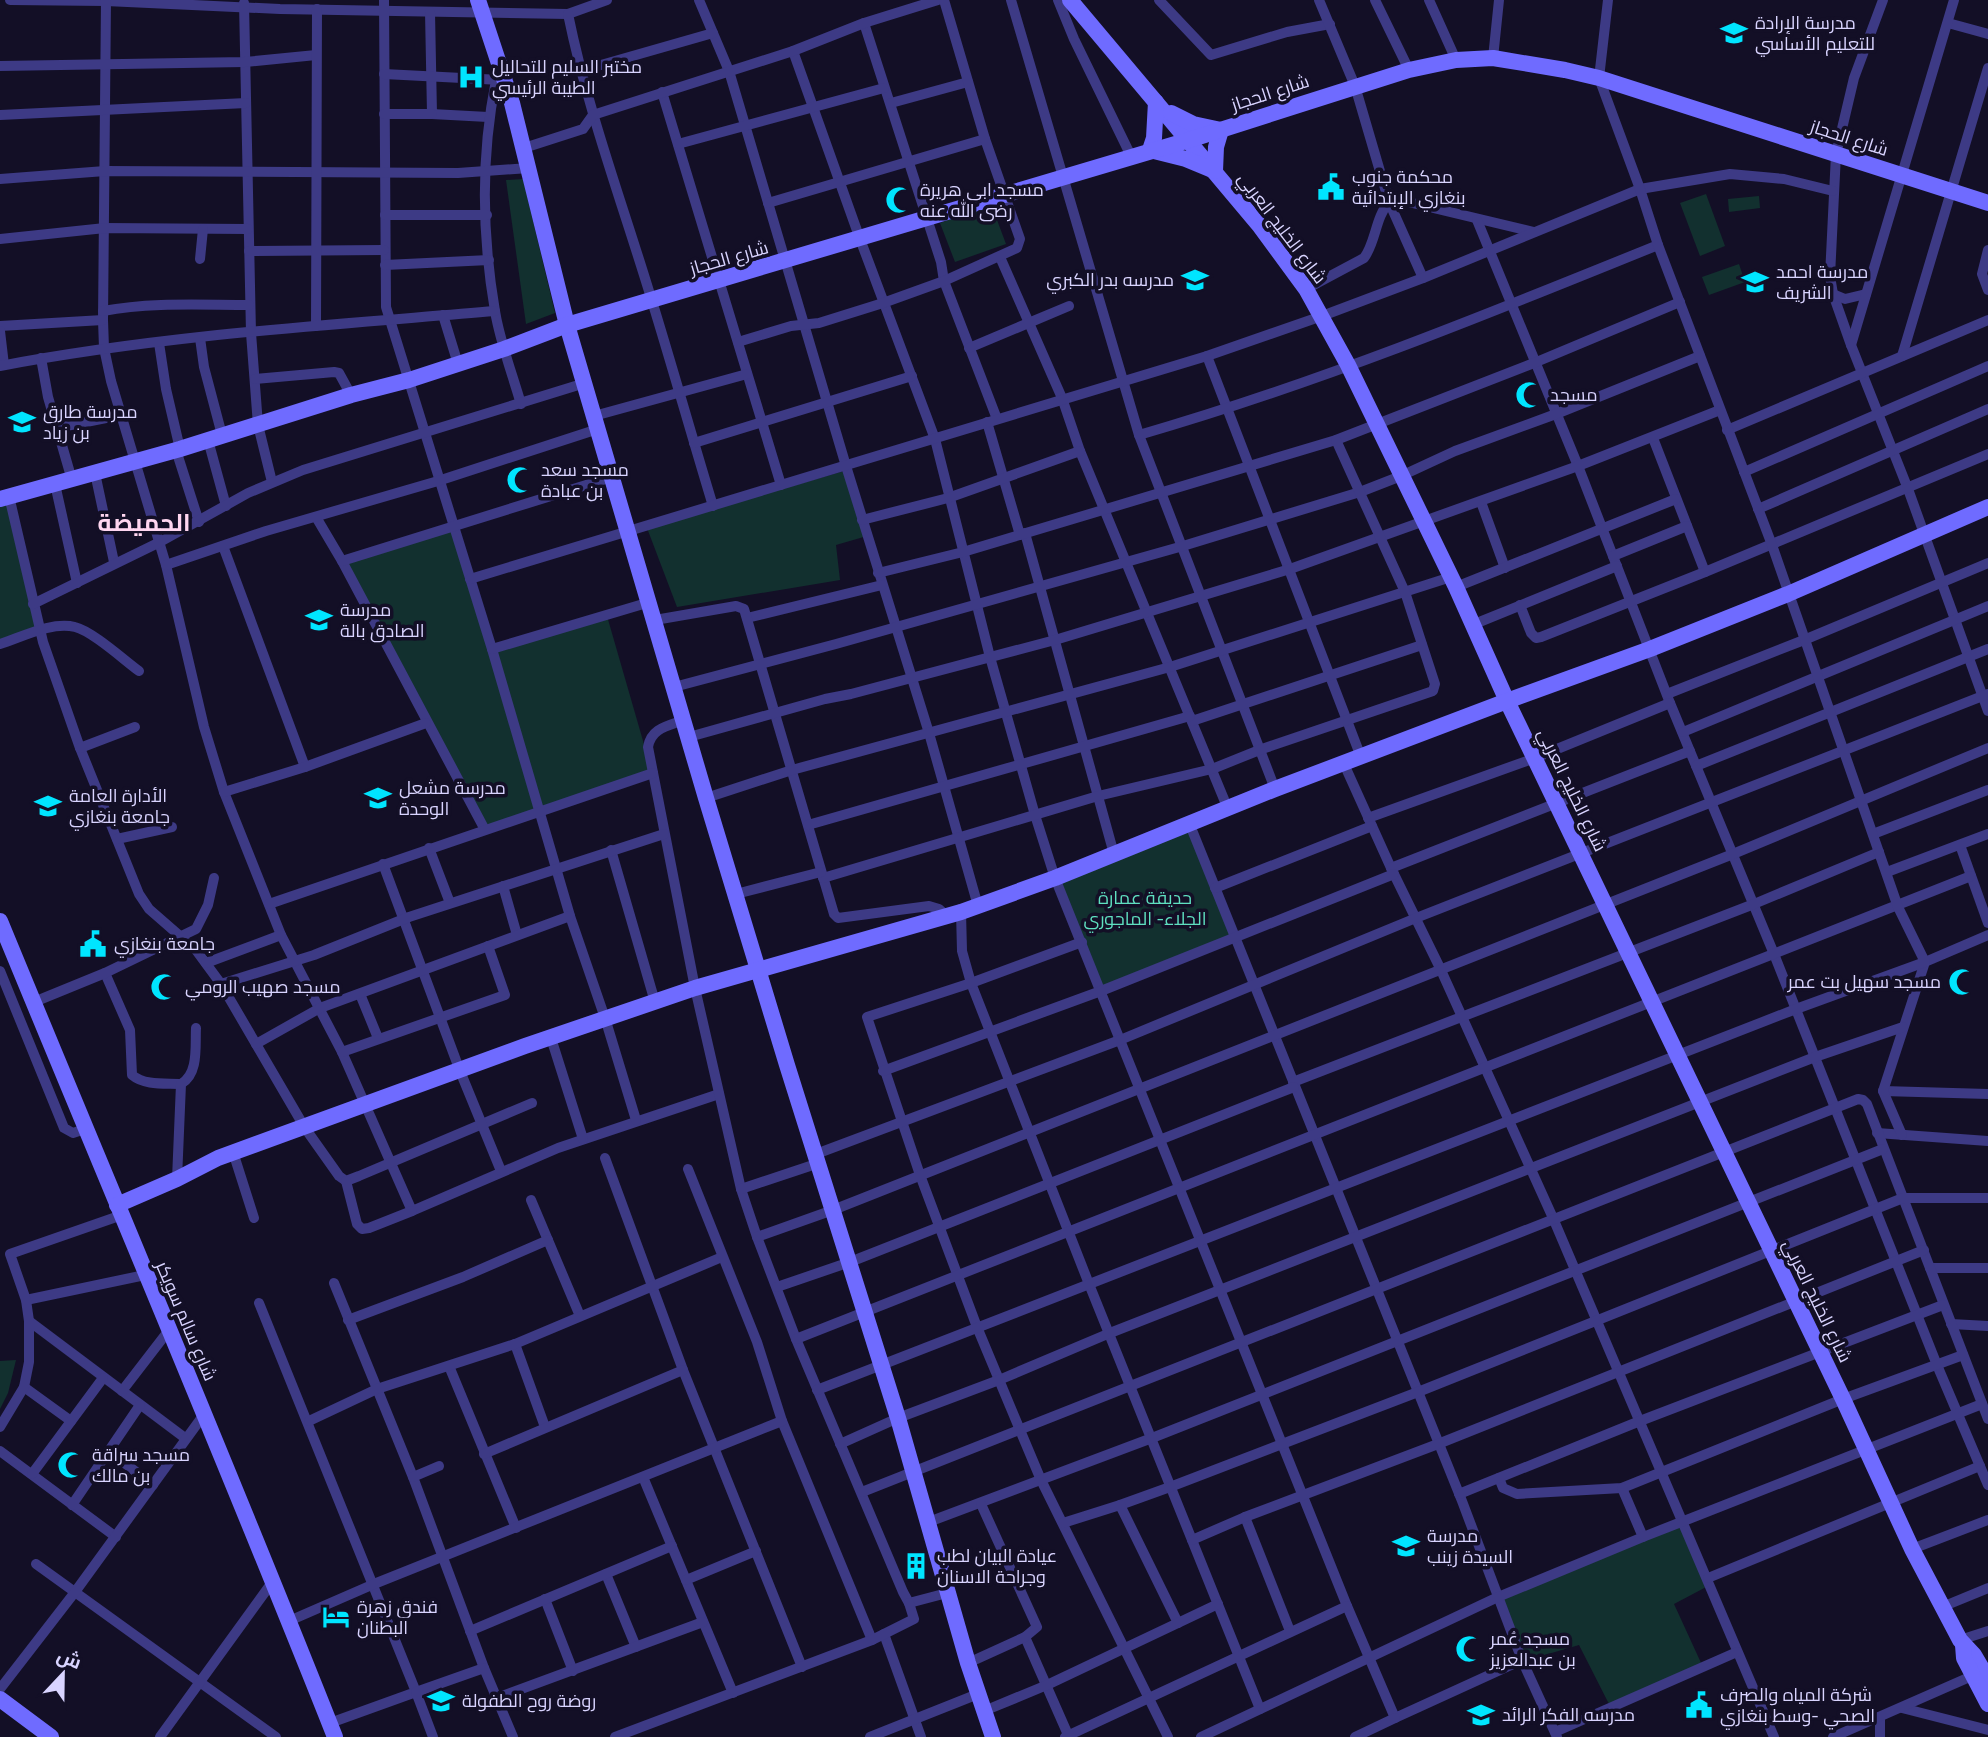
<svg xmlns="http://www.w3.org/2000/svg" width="1988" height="1737" font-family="Figtree,Cairo,sans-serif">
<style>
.green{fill:#12302f}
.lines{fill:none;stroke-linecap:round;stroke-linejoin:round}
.street{stroke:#3d3a85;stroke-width:10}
.secondary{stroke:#6f6bff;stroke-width:16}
.labels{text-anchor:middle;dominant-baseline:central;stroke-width:7;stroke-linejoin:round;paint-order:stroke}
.poi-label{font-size:18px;fill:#d9d4ff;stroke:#130f26;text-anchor:start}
.street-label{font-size:18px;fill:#d9d4ff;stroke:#130f26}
.park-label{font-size:18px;fill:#5fe0c0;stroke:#130f26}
.district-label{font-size:24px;font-weight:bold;fill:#ffd6f0;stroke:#130f26}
</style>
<rect width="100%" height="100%" fill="#130f26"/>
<g class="green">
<path d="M 523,179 L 555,313 L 526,324 L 506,180 Z"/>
<path d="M 1706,194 L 1725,246 L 1700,256 L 1680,203 Z"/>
<path d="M 1759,196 L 1760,208 L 1729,212 L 1728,199 Z"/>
<path d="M 991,204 L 1006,244 L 955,262 L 940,223 Z"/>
<path d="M 1739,264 L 1745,282 L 1709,295 L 1702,277 Z"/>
<path d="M 851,469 L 867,536 L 836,545 L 840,580 L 677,607 L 647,528 Z"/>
<path d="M 8,498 L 39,631 L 0,643 L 0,501 Z"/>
<path d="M 452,527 L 540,811 L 485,828 L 342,561 Z"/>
<path d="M 607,616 L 652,772 L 541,810 L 493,649 Z"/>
<path d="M 1190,825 L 1235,938 L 1101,991 L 1056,878 Z"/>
<path d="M 16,1360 L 8,1393 L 0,1409 L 0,1361 Z"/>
<path d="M 1683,1523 L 1710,1585 L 1674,1604 L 1702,1665 L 1610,1706 L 1579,1645 L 1524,1661 L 1498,1597 Z"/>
</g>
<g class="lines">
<g class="street">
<path d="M 10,0 L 106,1 L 280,9 L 568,14 L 607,0"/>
<path d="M 106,0 L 103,320 L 104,348 L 111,381 L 166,565 L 204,727 L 224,792 L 281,935 L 342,1052 L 412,1211 L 558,1148 L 719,1094"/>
<path d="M 384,0 L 386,307 L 492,649 L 570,916 L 605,1018 L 636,1120"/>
<path d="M 699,0 L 729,71 L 846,466 L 929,733 L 978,906"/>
<path d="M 1011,0 L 1139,435 L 1275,789"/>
<path d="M 1058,0 L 1074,39 L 1131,156"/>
<path d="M 1159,0 L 1211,55 L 1287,32 L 1330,24"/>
<path d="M 1319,0 L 1355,86 L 1389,202 L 1404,201 L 1534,232"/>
<path d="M 1375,0 L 1409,70"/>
<path d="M 1429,0 L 1456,60"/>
<path d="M 1883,0 L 1854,78 L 1836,154 L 1830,276 L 1833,294 L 1851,345 L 1908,489 L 1988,711"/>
<path d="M 244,3 L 251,333 L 258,425 L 272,482"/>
<path d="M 430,12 L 432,114 L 488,117"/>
<path d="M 568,14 C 588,112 623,205 652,301 C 673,369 692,437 713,506"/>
<path d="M 864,23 L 941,262 L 944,281 L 997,419"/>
<path d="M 1948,23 L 1988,34"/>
<path d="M 793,51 L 860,239 L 935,439 L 990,657 L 1035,815 L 1055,878 L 1347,1606 L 1395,1718 L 1522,1660"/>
<path d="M 1493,58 L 1499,0"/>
<path d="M 0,66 L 245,62 L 316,55"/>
<path d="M 580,71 L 713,33"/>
<path d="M 384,74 L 501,80"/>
<path d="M 496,80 C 481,155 482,235 495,311 C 500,342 512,373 521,404"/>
<path d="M 662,92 L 781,485"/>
<path d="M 891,103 L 968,82"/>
<path d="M 384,114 L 432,114"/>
<path d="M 0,115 L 246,103"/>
<path d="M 678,144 L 884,88"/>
<path d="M 524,148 L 583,129 L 593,115 L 793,51 L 864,23 L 938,0"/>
<path d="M 0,179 L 105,171 L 458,173 L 529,168"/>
<path d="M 768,203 L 985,139"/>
<path d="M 385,215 L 487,215"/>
<path d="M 1477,220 L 1578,466 L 1670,703 L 1774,954 L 1937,1365 L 1988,1485"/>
<path d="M 0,239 L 105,228 L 248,229"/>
<path d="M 1988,250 L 1982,274 L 1988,290"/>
<path d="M 249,251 L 384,250"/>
<path d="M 1000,257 L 1062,398 L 1080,451 L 1228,809"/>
<path d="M 200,259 L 203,229"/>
<path d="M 385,265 L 489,260"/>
<path d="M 1306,289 L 1364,258 C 1376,242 1375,218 1389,202 L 1423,278"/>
<path d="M 1833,294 L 1845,299 L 1866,294"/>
<path d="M 103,311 C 151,302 200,305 249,305"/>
<path d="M 443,315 L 458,364"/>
<path d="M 0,326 L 103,320"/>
<path d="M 316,326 L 317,9"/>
<path d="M 0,331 L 4,365"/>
<path d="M 200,338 L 204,367 L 222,435"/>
<path d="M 738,342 L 791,326 L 819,323 L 883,303 L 944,281 L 1017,248 L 1020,239 L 985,139 L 944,0"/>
<path d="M 159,343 L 166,389 L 180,449"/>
<path d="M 1851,345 L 1954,0"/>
<path d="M 969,348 L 1069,306"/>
<path d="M 1207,356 L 1361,757"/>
<path d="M 1902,356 L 1988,68"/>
<path d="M 41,358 L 48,397 L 72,480"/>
<path d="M 0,366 C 163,335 330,325 495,311"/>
<path d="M 255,379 L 334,372 L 339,373 L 351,395"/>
<path d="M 594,416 L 747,374"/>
<path d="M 987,422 L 1020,535"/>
<path d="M 56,428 L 121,415"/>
<path d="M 1727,430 L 1988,320"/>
<path d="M 1139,435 C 1316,384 1488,314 1658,245"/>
<path d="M 1653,438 L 1705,572"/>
<path d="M 208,440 L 226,506"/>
<path d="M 694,443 L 912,376"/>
<path d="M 176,450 L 199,522"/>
<path d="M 1744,472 L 1988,366"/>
<path d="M 95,473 L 114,562"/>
<path d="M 55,484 L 77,583"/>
<path d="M 9,496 L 43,642 L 80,748 L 139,894 L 149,909 L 196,950 L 221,984 L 305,1128 L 339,1176 L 346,1181 L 359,1176 L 532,1103"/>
<path d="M 1481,502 L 1505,568"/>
<path d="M 1758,509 L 1988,409"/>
<path d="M 316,517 L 342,561 L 484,828"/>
<path d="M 862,520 L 948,498 L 1080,451"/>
<path d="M 1025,533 L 1114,854"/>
<path d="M 223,546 L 305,767"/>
<path d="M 1613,556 L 1687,526"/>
<path d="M 342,561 L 612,477"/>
<path d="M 166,565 L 266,531 L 438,481 L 598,429"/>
<path d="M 878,573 L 963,552 L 1336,440 L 1534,363 L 1680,302"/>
<path d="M 470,579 L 1207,356 L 1322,316 L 1423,278 L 1640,189 L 1730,174 L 1784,179 L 1833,191"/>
<path d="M 1456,587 L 1676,499"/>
<path d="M 33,604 L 160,542 L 248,493 L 303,470 L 585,383"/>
<path d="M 1520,605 L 1531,633 L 1536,638 L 1541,637 L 1705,572 L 1988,454"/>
<path d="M 747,618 L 882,585"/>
<path d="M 655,620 L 736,606 L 744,609 L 834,914 L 838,918 L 929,906 L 939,909 L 947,916"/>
<path d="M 1472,625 L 1617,566"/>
<path d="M 0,644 C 22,637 52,621 75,627 C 92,631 124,660 139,671"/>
<path d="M 492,649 L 650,602"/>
<path d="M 674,687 L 836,644 L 1183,546 L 1360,492 L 1401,476 L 1455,451 L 1556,414 L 1700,356"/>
<path d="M 1667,694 L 1804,640 L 1988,563"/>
<path d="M 684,720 C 668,726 651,728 648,747 L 695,988 L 741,1189 L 757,1237 L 796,1339 L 903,1592 L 909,1603 L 947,1593"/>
<path d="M 1192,721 L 1422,645"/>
<path d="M 1683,732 L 1988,606"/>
<path d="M 689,737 L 825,699 L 851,694 L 1055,640 L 1290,569 L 1578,466 L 1720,410"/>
<path d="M 80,748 L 135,727"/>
<path d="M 1344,764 L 1391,868 L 1440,968 L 1553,1218 L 1774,1737"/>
<path d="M 1696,766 L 1988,649"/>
<path d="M 224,792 L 305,767 L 426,723"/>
<path d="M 706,798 L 792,770 L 1170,667 L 1451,577"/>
<path d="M 1368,818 L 1535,758 L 1670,703"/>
<path d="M 808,825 L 1190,716"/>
<path d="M 1190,825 L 1462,1501 L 1522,1660 L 1557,1737"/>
<path d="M 1873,834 L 1988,790"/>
<path d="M 117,839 L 172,827"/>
<path d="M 1960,845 L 1988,923"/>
<path d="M 429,848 L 450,903"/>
<path d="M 611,850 L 655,1002"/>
<path d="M 383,864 L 460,1071 L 501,1171"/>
<path d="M 1391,868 L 1690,751"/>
<path d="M 1887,872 L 1988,834"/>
<path d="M 823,878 L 1098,796 L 1212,769 L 1262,749 L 1433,691 L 1435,684 L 1405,592 L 1336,440"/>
<path d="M 503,886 L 517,935"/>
<path d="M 1215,888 L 1372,826"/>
<path d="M 736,894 L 821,872"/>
<path d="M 269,904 L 653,773"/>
<path d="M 961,912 L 962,951 L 971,983 L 1089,1284 L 1260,1709"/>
<path d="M 1082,942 L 971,983 L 867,1017 L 920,1175 L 977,1327 L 1020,1430 L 1041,1480 L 1168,1737"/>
<path d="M 206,963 L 281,935"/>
<path d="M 0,971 L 64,1128 L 73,1133 L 85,1129"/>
<path d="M 105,973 L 130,1030 L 132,1075 C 145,1086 166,1083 181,1084"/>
<path d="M 221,984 L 314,955 L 409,917 L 664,834"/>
<path d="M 360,994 L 378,1038"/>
<path d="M 34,1002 L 105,973 L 196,929 L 208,905 L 214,878"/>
<path d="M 551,1038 L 583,1139"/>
<path d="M 256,1044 L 320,1008 L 570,916"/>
<path d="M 342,1052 L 505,995 L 488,946"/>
<path d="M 883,1071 L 1101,991 L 1394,874"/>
<path d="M 1293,1082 L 1754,904 L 1879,852"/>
<path d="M 1883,1091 L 1988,1094"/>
<path d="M 1877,1133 L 1988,1141"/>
<path d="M 1902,1135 L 1883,1091 L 1925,962 L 1988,935"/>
<path d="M 233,1152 L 254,1218"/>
<path d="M 816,1154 L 1120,1040 L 1416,918 L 1988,694"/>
<path d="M 605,1158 L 683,1370 L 802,1667"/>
<path d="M 177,1179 L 181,1084 C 199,1074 195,1046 196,1028"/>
<path d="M 346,1181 L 357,1224 L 362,1229 L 369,1228 L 412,1211"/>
<path d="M 741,1189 L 819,1163"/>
<path d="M 531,1200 L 580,1316"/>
<path d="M 757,1237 L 833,1210 L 1733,854 L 1988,748"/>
<path d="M 1930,1268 L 1988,1268"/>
<path d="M 334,1283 L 413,1477 L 484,1668"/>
<path d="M 777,1287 L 850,1262 L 1294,1087"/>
<path d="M 26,1300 L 145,1275"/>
<path d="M 259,1303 L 416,1692 L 330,1723"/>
<path d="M 348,1320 L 463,1277 L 548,1240"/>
<path d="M 29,1321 L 185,1438"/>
<path d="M 1951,1324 L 1988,1326"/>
<path d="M 796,1339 L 1971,876"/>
<path d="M 515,1344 L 545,1427"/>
<path d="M 449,1366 L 516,1528"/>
<path d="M 24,1387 L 71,1421"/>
<path d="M 817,1390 L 1796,1009 L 1925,962 L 1898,907 L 1772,545 L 1658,245 L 1640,189 L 1599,78 L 1608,0"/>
<path d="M 122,1391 L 169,1330"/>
<path d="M 309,1421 L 377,1389 L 515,1344 L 722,1257"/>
<path d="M 782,1421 L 872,1640"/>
<path d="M 0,1427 L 24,1387 L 29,1362 L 29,1321 L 26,1300 L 10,1254 L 122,1215"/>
<path d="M 840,1444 L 898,1418 L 999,1380 L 1110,1333 L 1815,1057 L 1903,1027"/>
<path d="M 0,1451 L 116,1537"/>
<path d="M 109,1451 L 153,1485"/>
<path d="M 484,1454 L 683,1370"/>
<path d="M 32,1474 L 103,1378"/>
<path d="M 413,1477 L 439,1466"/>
<path d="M 643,1477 L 733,1693"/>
<path d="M 1499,1478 L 1503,1488 L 1517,1494 L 1622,1488 L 1843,1399 L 1963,1355"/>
<path d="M 1622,1488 L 1643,1537"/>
<path d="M 862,1492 L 1858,1099 L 1863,1100 L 1867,1104 L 1988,1419"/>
<path d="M 1459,1494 L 1640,1421 L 1943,1305"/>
<path d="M 72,1505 L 140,1405"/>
<path d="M 1120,1505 L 1170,1487 L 1418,1392 L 1903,1198 L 1988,1198"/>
<path d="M 1245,1517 L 1290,1631"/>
<path d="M 926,1523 L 1152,1438 L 1883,1149"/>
<path d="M 1063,1523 L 1120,1505 L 1178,1623"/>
<path d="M 1192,1540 L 1245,1517 L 1438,1444 L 1924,1250"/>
<path d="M 1912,1549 L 1988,1520"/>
<path d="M 36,1564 L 276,1737"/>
<path d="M 606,1574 L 636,1647"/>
<path d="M 1708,1578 L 1980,1466"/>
<path d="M 686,1580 L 756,1551"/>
<path d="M 545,1599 L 573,1671"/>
<path d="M 1942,1607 L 1988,1588"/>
<path d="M 289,1621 L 374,1584 L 782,1421 L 757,1342 L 688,1169"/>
<path d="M 470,1631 L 672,1546"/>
<path d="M 884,1634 L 921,1737"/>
<path d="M 1025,1637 L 1069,1737"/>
<path d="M 1960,1640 L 1988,1631"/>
<path d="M 968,1663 L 1025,1637 L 1037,1627 L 981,1504"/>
<path d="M 0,1689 L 75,1592 L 205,1413"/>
<path d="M 497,1698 L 703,1622"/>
<path d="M 1902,1708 L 1988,1730"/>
<path d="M 984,1711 L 1047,1685 L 1218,1604"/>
<path d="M 1880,1717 L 1880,1737"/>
<path d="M 1555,1732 L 1737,1652"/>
<path d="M 160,1737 L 273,1581"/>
<path d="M 433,1737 L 416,1692 L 484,1668 L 513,1737"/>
<path d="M 615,1737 L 872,1640 L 914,1619 L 909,1603"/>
<path d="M 870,1737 L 978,1694"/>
<path d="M 1065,1737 L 1347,1606"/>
<path d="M 1201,1737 L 1498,1597 L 1643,1537 L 1982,1404"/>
<path d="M 1355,1737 L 1395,1718"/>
<path d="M 1833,1737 L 1972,1676"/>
</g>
<g class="secondary">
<path d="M 478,0 L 512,103 L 567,325 L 706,798 L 787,1065 L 898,1418 L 968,1663 L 993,1737"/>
<path d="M 1070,0 L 1259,225 L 1306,289 L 1348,365 L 1456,587 L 1507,701 L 1843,1399 L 1912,1549 L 1960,1640 L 1974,1655 L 1988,1679"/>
<path d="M 1156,102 L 1154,138 L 1150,150 L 1186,159 L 1215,171 L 1216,147 L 1221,130 L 1193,124 L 1171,113"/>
<path d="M 0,499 L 180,449 L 351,395 L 409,380 L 504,349 L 567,325 L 1189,140 L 1409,70 L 1456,60 L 1493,58 L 1565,70 L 1599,78 L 1988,203"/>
<path d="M 0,921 C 112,1193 227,1464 335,1737"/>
<path d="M 117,1205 L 177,1179 L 218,1158 L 525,1046 L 695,988 L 961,912 L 1055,878 L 1275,789 L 1507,701 L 1650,649 L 1788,594 L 1988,507"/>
<path d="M 1963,1645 L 1964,1658 L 1988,1704"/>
<path d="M 0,1699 L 51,1737"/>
</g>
</g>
<defs>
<symbol id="school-bare" viewBox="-9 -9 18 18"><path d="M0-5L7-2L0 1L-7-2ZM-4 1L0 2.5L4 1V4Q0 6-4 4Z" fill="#00e5ff" stroke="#130f26" stroke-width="2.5" paint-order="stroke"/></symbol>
<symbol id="hospital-bare" viewBox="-9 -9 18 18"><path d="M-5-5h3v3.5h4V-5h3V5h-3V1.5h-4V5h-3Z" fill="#00e5ff" stroke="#130f26" stroke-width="2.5" paint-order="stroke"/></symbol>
<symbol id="civic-bare" viewBox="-9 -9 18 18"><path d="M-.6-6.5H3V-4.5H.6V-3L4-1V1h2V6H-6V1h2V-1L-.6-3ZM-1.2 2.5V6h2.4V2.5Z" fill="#00e5ff" stroke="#130f26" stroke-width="2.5" paint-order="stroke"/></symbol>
<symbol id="mosque-bare" viewBox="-9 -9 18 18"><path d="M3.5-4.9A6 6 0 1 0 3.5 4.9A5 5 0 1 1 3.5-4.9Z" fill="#00e5ff" stroke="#130f26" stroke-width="2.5" paint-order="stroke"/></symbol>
<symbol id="university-bare" viewBox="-9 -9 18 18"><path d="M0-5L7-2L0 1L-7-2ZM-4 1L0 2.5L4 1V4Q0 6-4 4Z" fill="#00e5ff" stroke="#130f26" stroke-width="2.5" paint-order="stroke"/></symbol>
<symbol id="building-bare" viewBox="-9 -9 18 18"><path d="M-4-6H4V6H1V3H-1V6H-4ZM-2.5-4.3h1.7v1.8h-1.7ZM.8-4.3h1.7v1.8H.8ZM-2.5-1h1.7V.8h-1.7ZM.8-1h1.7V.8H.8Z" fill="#00e5ff" stroke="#130f26" stroke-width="2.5" paint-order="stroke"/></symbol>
<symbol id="hotel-bare" viewBox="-9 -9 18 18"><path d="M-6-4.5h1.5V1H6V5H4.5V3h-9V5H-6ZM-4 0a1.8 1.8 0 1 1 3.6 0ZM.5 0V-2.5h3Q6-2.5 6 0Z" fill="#00e5ff" stroke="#130f26" stroke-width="2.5" paint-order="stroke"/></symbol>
</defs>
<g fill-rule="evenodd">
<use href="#school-bare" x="1715" y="14" width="38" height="38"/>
<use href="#hospital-bare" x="452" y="58" width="38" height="38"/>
<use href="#civic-bare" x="1312" y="168" width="38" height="38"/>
<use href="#mosque-bare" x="880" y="181" width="38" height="38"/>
<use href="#school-bare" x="1176" y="261" width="38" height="38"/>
<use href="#school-bare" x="1736" y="263" width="38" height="38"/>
<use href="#mosque-bare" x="1510" y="376" width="38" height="38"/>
<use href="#school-bare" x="3" y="403" width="38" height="38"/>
<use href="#mosque-bare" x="501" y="461" width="38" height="38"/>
<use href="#school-bare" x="300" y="601" width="38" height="38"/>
<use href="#school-bare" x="359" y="779" width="38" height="38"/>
<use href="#university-bare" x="29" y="787" width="38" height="38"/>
<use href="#civic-bare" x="74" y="925" width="38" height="38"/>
<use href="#mosque-bare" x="1943" y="963" width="38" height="38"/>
<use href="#mosque-bare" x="145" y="968" width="38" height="38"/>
<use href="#mosque-bare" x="52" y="1446" width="38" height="38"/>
<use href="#school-bare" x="1387" y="1527" width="38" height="38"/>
<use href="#building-bare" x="897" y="1547" width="38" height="38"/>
<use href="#hotel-bare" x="317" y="1598" width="38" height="38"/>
<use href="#mosque-bare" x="1450" y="1630" width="38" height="38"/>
<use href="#school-bare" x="422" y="1682" width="38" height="38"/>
<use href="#civic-bare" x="1680" y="1686" width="38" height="38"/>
<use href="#school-bare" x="1462" y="1696" width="38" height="38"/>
</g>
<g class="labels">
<g class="poi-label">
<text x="1755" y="23">مدرسة الإرادة<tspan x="1755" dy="21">للتعليم الأساسي</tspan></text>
<text x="492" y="67">مختبر السليم للتحاليل<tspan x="492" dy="21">الطيبة الرئيسي</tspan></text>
<text x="1352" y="177">محكمة جنوب<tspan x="1352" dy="21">بنغازي الإبتدائية</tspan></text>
<text x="920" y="190">مسجد ابي هريرة<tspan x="920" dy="21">رضى الله عنه</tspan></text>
<text x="1776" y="272">مدرسة احمد<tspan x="1776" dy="21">الشريف</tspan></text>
<text x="1174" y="280" text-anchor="end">مدرسه بدر الكبري</text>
<text x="1550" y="395">مسجد</text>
<text x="43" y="412">مدرسة طارق<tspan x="43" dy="21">بن زياد</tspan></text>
<text x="541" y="470">مسجد سعد<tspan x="541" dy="21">بن عبادة</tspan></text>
<text x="340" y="610">مدرسة<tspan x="340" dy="21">الصادق بالة</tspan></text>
<text x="399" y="788">مدرسة مشعل<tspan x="399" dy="21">الوحدة</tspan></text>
<text x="69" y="796">الأدارة العامة<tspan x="69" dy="21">جامعة بنغازي</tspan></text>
<text x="114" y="944">جامعة بنغازي</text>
<text x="1941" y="982" text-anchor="end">مسجد سهيل بت عمر</text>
<text x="185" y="987">مسجد صهيب الرومي</text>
<text x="92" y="1455">مسجد سراقة<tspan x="92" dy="21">بن مالك</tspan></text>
<text x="1427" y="1536">مدرسة<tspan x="1427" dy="21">السيدة زينب</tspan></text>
<text x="937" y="1556">عيادة البيان لطب<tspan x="937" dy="21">وجراحة الاسنان</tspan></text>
<text x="357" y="1607">فندق زهرة<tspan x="357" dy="21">البطنان</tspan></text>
<text x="1490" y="1639">مسجد عُمر<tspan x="1490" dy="21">بن عبدالعزيز</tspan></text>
<text x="1720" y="1695">شركة المياه والصرف<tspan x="1720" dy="21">الصحي -وسط بنغازي</tspan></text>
<text x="462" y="1701">روضة روح الطفولة</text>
<text x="1502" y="1715">مدرسه الفكر الرائد</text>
</g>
<g class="street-label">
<text transform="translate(1270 93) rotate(-18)">شارع الحجاز</text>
<text transform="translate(1849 138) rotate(18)">شارع الحجاز</text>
<text transform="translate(1282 228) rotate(53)">شارع الخليج العربي</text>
<text transform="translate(729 258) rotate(-16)">شارع الحجاز</text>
<text transform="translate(1572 790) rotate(64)">شارع الخليج العربي</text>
<text transform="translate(1817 1301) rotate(64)">شارع الخليج العربي</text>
<text transform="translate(186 1321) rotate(67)">شارع سالم سويكر</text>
</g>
<g class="park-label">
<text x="1145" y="898">حديقة عمارة<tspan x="1145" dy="21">الجلاء- الماجوري</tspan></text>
</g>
<g class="district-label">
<text x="144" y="522">الحميضة</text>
</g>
</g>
<g transform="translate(63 1674) rotate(22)" stroke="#130f26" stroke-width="5" paint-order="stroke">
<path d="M0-5L12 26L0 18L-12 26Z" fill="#d9d4ff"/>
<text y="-10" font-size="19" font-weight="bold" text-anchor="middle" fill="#d9d4ff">ش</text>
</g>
</svg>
